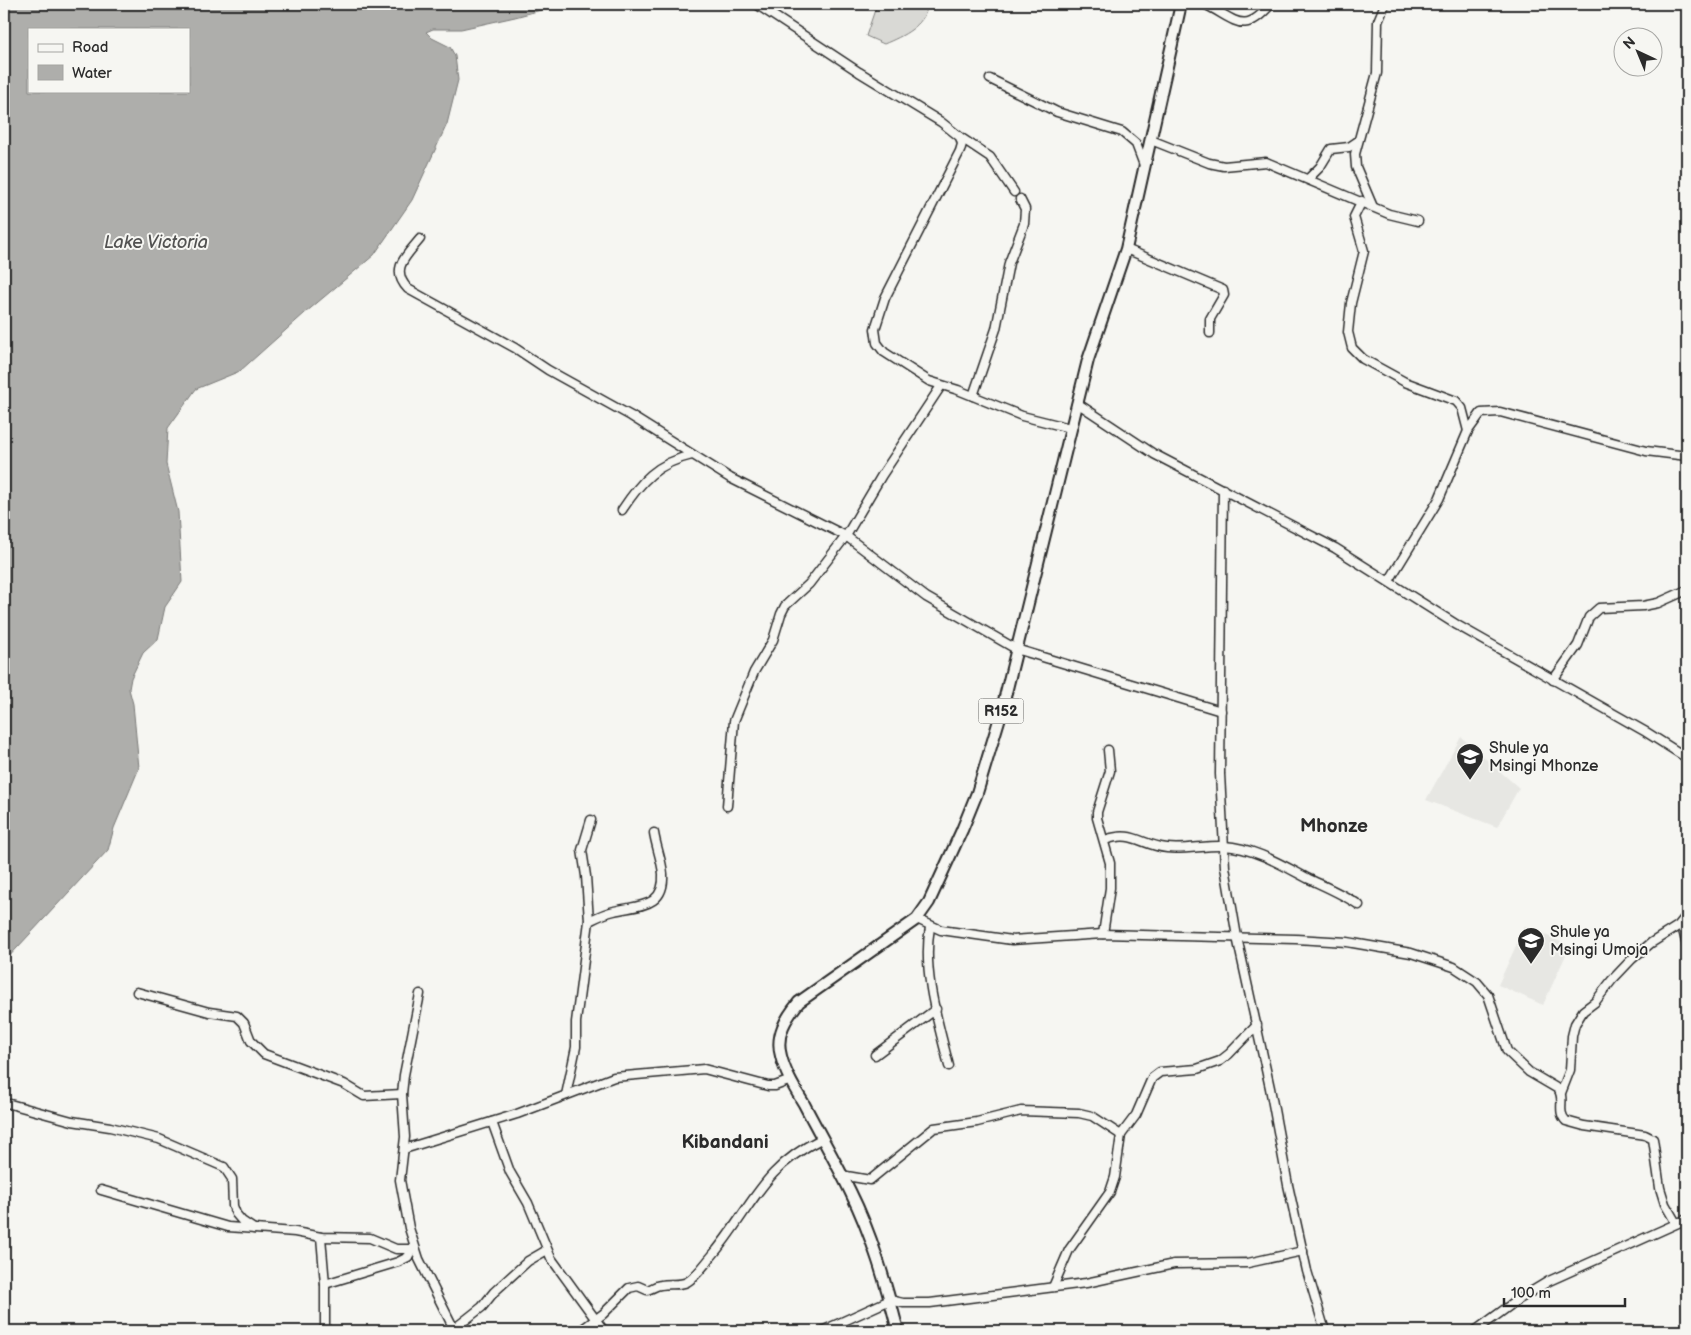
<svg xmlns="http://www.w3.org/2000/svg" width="1691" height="1335" font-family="'Balsamiq Sans',sans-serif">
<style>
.built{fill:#e7e7e3}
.green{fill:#d9d9d5;stroke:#828280}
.water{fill:#aeaeab;stroke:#7a7a78;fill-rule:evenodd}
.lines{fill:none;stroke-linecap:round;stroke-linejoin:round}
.minor-casing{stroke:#2b2b2b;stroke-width:11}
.major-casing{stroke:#2b2b2b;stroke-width:14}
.minor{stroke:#f6f6f2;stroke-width:8}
.major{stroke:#f6f6f2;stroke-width:10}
.labels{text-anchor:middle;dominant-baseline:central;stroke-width:4;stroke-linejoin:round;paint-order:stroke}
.shield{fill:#f6f6f2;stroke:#686867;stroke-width:1}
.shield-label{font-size:15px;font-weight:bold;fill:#2b2b2b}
.poi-label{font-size:16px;fill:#2b2b2b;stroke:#f6f6f2;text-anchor:start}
.water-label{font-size:18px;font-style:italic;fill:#525251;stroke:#f6f6f2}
.quarter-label{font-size:19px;font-weight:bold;fill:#2b2b2b;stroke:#f6f6f2}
</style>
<rect width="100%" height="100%" fill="#f6f6f2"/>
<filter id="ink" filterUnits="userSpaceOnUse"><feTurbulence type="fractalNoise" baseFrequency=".02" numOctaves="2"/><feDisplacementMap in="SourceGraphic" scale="10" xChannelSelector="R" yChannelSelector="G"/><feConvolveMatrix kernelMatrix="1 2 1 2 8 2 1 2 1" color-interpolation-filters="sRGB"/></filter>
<g filter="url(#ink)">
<g class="built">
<path d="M 1461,737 L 1519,788 L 1497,827 L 1426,800 Z"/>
<path d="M 1525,926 L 1570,946 L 1543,1005 L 1498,985 Z"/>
</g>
<path class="green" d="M 877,4 L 928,4 C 925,26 903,36 884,44 L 866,36 Z"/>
<path class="water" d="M 4,4 L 546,4 L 541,10 L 515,17 L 461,29 L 433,29 L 426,32 L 432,38 L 450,47 L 455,56 L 458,80 L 447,124 L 412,200 L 374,255 L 305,313 L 240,371 L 196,389 L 168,428 L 166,464 L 178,512 L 182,582 L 165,607 L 158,639 L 143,653 L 131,678 L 129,689 L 133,704 L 139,768 L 114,828 L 108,850 L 4,962 ZM 29,29 L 189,29 L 189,91 L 29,91 Z"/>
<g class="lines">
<defs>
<g id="minor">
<path d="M 756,4 L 859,72 L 941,122 L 960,137 L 962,144 L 960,151 L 885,298 L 875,329 L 877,343 L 884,352 L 929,381 L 958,390 L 1022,416 L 1070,428"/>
<path d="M 1204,4 C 1236,19 1243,37 1271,4"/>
<path d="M 990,79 L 1057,112 L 1122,132 L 1136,144 L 1144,165"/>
<path d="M 960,137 L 990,157 L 1014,192"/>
<path d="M 1151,140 L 1209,163 L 1224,166 L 1266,162 L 1389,214 L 1418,221"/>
<path d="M 1308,179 L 1320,167 L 1331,149 L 1349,147 L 1358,141"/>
<path d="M 1362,201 L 1354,217 L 1364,251 L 1351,303 L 1348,332 L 1352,348 L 1363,359 L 1405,382 L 1456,401 L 1462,408 L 1468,431"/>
<path d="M 1373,207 L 1356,167 L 1355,154 L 1377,73 L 1378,21 L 1385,4"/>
<path d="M 420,239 C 407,255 389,269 408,289 L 515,348 L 548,370 L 631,416 L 730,478 L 846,536 L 926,597 L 1016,649 L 1221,711"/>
<path d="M 1126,249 L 1223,290 L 1224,295 L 1210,319 L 1210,333"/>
<path d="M 973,396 L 996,329 L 1009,263 L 1024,224 L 1025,209 L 1020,199"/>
<path d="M 1077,403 L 1154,454 L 1335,548 L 1457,625 L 1646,732 L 1687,758"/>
<path d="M 1223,489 L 1220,774 L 1225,867 L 1237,937 L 1270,1088 L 1288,1185 L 1307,1271 L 1325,1331"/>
<path d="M 622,510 C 641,481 657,463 692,455"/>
<path d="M 1389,581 L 1439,499 L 1468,431 L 1481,413 L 1500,412 L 1646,451 L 1687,456"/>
<path d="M 1553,680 L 1578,645 L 1589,617 L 1599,608 L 1643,606 L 1658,603 L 1687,590"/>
<path d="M 727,806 L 734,721 L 754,672 L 773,640 L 781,614 L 785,606 L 809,584 L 846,536 L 882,475 L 941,386"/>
<path d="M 1105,840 C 1134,830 1140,845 1167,848 C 1186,850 1205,845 1224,846 C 1255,848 1282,865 1309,879 C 1326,887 1343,894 1359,905"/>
<path d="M 917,919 L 941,930 L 1012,940 L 1103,934 L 1296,939 L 1347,942 L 1411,953 L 1454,967 L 1477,982 L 1488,995 L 1507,1051 L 1529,1072 L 1558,1089 C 1566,1099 1556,1111 1566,1121 L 1584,1126 L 1645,1135 L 1653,1139 L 1660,1188 L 1665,1204 L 1676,1223"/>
<path d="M 589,921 C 597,917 605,913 614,911 C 638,905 665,908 663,874 C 662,861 656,846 654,833"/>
<path d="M 1683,921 L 1683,930 L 1687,946"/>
<path d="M 930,927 C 922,972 938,1022 949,1066"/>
<path d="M 1103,934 L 1110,888 L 1110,863 L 1097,818 L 1097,812 L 1110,771 L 1108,750"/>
<path d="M 137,992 L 209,1012 L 237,1016 L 244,1023 L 251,1041 L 264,1054 L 344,1084 L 364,1096 L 402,1094"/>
<path d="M 420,994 L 404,1075 L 402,1094 L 405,1137 L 400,1180 L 409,1228 L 419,1259 L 455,1331"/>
<path d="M 875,1055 L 936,1009"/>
<path d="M 1561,1093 L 1570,1070 L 1572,1036 L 1575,1024 L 1583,1011 L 1595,1002 L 1612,980 L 1632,959 L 1651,943 L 1678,926 L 1687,915"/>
<path d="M 566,1095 L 576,1047 L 576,1022 L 589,921 L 586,876 L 582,850 L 591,820"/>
<path d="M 10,1104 L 72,1121 L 110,1127 L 159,1139 L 224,1167 L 232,1179 L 233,1206 L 236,1214 L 242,1221 L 254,1229"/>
<path d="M 492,1122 L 510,1172 L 528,1203 L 551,1258 L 604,1331"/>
<path d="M 404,1149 L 517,1114 L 614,1077 L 704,1069 L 768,1086 L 775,1086 L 791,1080"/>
<path d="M 841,1175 L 870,1180 L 934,1128 L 977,1122 L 1021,1111 L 1079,1113 L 1092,1116 L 1121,1135"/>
<path d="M 101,1190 L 228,1227 L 295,1232 L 321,1237 L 370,1238 L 396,1249 L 415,1249"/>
<path d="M 321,1237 L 325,1284 L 325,1331"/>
<path d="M 325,1284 L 398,1262 L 408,1257 L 412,1249"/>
<path d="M 1053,1287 L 1069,1250 L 1110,1192 L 1115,1177 L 1121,1135 L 1136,1115 L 1152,1078 L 1160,1072 L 1197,1069 L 1220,1061 L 1229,1054 L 1257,1025"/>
<path d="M 454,1329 L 482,1307 L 494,1292 L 528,1261 L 547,1250"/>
<path d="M 580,1331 L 603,1314 L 629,1288 L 638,1286 L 647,1290 C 652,1289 656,1285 661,1285 C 670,1283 679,1286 687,1282 C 696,1277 704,1265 711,1257 C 752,1209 760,1169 821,1139"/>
<path d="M 822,1331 L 890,1300 L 903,1303 L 930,1303 L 1086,1283 L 1174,1264 L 1248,1263 L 1303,1251"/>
<path d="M 1475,1331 L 1516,1301 L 1549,1281 L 1687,1219"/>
</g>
<path id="major" d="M 898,1331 C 886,1284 872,1235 850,1191 C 836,1162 819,1133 804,1104 C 795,1089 785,1073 781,1056 C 775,1035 786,1018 799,1002 L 917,919 L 929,902 L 962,830 L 977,793 L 1000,717 L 1088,360 L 1126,249 L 1181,4"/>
</defs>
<use href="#minor" class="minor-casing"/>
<use href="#major" class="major-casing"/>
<use href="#minor" class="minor"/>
<use href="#major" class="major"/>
</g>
</g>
<defs>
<symbol id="school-pin" viewBox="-11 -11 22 30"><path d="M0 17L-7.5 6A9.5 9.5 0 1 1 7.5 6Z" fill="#2b2b2b" stroke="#f6f6f2"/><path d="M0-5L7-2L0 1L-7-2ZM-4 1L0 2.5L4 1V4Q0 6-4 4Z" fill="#fff"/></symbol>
</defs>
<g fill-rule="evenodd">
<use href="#school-pin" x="1454" y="741" width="32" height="43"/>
<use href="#school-pin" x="1515" y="925" width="32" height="43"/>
</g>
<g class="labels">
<rect class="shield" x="978.5" y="698.5" width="45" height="25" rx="4"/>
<g class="shield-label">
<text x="1001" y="711">R152</text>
</g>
<g class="poi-label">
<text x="1489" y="748">Shule ya<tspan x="1489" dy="18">Msingi Mhonze</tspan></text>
<text x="1550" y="932">Shule ya<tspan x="1550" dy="18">Msingi Umoja</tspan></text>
</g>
<g class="water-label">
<text x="156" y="242">Lake Victoria</text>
</g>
<g class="quarter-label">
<text x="1334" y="826">Mhonze</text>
<text x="725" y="1142">Kibandani</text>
</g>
</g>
<rect width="1691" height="1335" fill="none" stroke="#f6f6f2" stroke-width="20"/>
<rect x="10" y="10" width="1671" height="1315" fill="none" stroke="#2b2b2b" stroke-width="2" filter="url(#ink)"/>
<rect x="28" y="28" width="162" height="65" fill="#f6f6f2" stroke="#a5a5a2"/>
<rect x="38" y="44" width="25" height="8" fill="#f6f6f2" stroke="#a5a5a2"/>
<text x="72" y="52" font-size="15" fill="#2b2b2b">Road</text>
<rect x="38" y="65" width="25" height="15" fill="#aeaeab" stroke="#a5a5a2"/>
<text x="72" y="78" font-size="15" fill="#2b2b2b">Water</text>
<g transform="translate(1638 52) rotate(316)"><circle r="24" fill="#f6f6f2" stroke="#a5a5a2"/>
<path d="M0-4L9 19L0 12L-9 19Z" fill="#2b2b2b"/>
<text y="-8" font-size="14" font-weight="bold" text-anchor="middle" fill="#2b2b2b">N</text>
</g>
<path d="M1504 1298v8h121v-8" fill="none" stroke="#2b2b2b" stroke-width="2.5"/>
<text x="1511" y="1298" font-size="15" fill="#2b2b2b" stroke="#f6f6f2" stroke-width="4" paint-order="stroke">100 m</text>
</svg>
